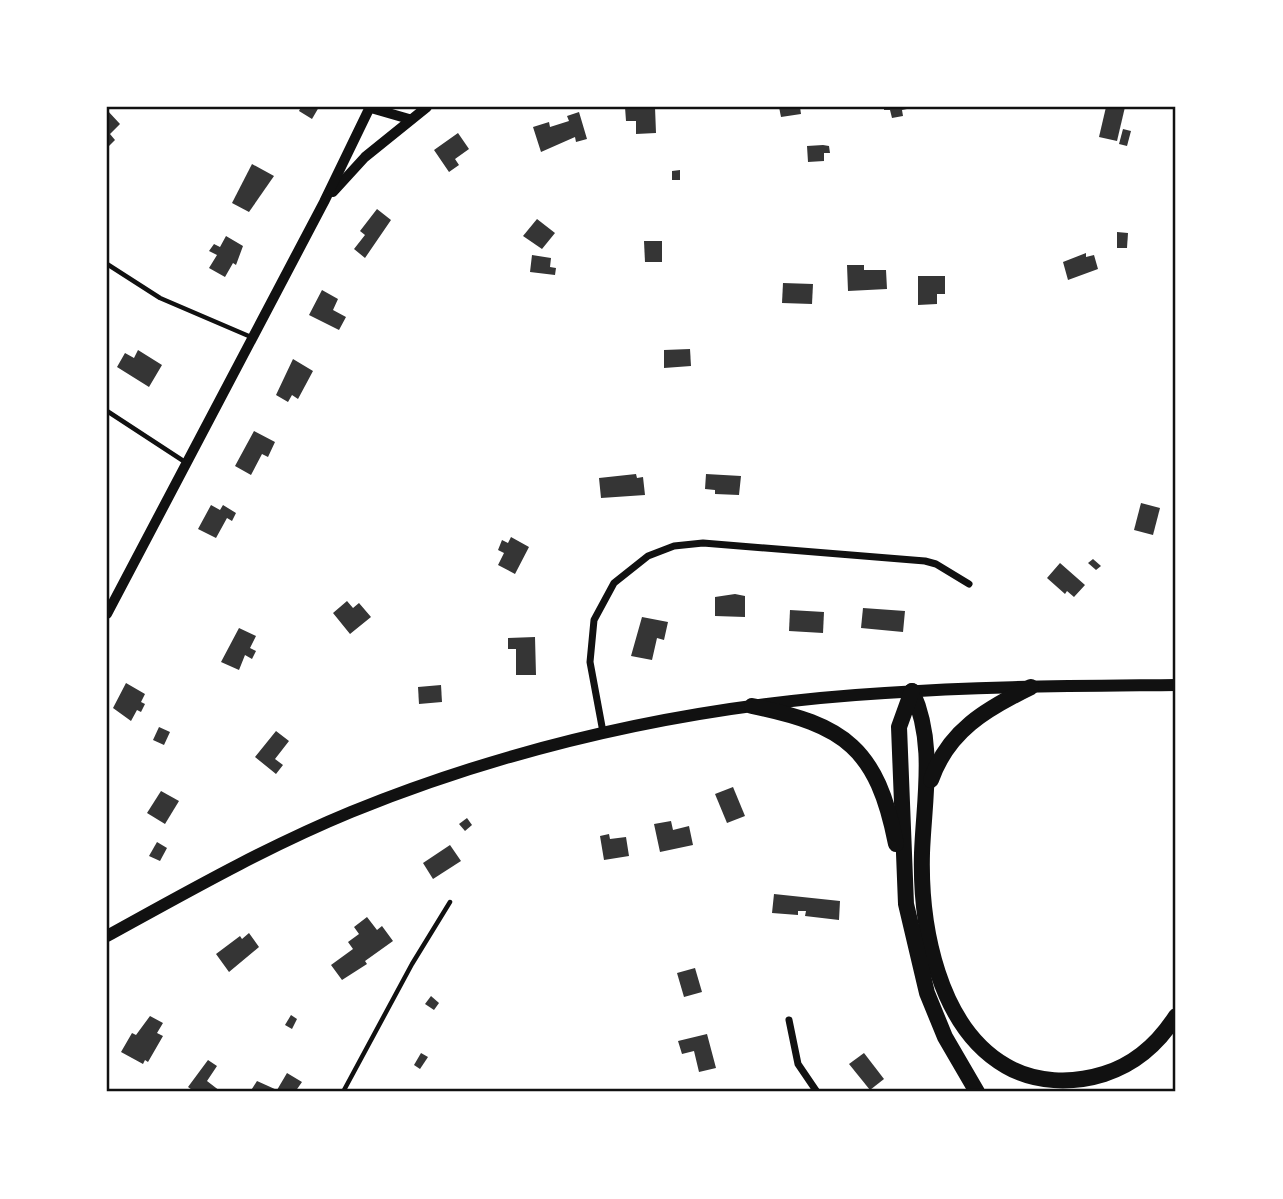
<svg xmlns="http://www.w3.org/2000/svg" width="1283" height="1199" font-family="Signika,sans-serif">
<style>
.building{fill:#353535}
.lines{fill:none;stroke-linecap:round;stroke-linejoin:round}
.service{stroke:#111;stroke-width:4.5}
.minor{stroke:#111;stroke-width:7}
.tertiary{stroke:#111;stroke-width:10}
.secondary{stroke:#111;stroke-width:12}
.motorway{stroke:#111;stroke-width:16}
.neatline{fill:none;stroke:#111;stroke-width:2.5}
</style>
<rect width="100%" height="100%" fill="#fff"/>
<g class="building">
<path d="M 301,107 L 319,107 L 312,119 L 299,111 Z"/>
<path d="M 625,107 L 655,107 L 656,133 L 636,134 L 636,121 L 626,121 Z"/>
<path d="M 779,107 L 800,107 L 801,114 L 781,117 Z"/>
<path d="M 884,107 L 912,107 L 912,108 L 902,110 L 903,116 L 892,118 L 890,110 L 884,110 Z"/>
<path d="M 1106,107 L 1125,107 L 1117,141 L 1099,137 Z"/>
<path d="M 107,110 L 120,124 L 110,134 L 115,140 L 107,148 Z"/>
<path d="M 579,112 L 587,139 L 576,142 L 575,137 L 541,152 L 533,127 L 549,122 L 550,127 L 569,121 L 567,116 Z"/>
<path d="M 1123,129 L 1131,131 L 1127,146 L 1119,144 Z"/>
<path d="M 458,133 L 469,149 L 455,159 L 459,165 L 449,172 L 434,150 Z"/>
<path d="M 823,145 L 829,146 L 830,153 L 824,153 L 824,161 L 808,162 L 807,146 Z"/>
<path d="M 252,164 L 274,176 L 249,212 L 232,203 Z"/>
<path d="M 680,170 L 680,180 L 672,180 L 672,171 Z"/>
<path d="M 377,209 L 391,220 L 365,258 L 354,249 L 365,235 L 360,231 Z"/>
<path d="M 537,219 L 555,233 L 542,249 L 523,236 Z"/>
<path d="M 1117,232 L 1128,233 L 1127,248 L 1117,248 Z"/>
<path d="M 226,236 L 243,246 L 236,265 L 233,263 L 225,277 L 209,268 L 217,255 L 209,251 L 214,244 L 220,247 Z"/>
<path d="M 644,241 L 662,241 L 662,262 L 645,262 Z"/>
<path d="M 1086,253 L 1086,257 L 1094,255 L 1098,269 L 1068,280 L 1063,262 Z"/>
<path d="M 532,255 L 551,258 L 550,267 L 556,268 L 555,275 L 530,272 Z"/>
<path d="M 847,265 L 864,265 L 864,270 L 886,270 L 887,289 L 848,291 Z"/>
<path d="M 918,276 L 945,276 L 945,294 L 937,294 L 937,304 L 918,305 Z"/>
<path d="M 783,283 L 813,284 L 812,304 L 782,303 Z"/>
<path d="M 322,290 L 338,299 L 333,310 L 346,317 L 339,330 L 309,315 Z"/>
<path d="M 690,349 L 691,366 L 664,368 L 664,350 Z"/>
<path d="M 138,350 L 162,365 L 149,387 L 117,367 L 125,353 L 134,358 Z"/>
<path d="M 293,359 L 313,371 L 298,399 L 292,395 L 288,402 L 276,395 Z"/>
<path d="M 254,431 L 275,442 L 268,457 L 262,454 L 251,475 L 235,466 Z"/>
<path d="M 636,474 L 637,478 L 643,477 L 645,495 L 601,498 L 599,478 Z"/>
<path d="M 706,474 L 741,476 L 739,495 L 715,494 L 715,490 L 705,489 Z"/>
<path d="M 1141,503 L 1160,508 L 1153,535 L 1134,530 Z"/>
<path d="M 211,505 L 220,510 L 223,505 L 236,513 L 232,521 L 227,518 L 216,538 L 198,529 Z"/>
<path d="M 511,537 L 529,547 L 515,574 L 498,565 L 504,553 L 498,550 L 502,540 L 508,543 Z"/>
<path d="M 1093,559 L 1101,566 L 1096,570 L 1088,563 Z"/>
<path d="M 1060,563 L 1085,585 L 1074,597 L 1067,591 L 1065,594 L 1047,578 Z"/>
<path d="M 735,594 L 745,596 L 745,617 L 715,616 L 715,597 Z"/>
<path d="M 347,601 L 353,608 L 359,603 L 371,617 L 350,634 L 333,613 Z"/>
<path d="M 863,608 L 905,611 L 903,632 L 861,628 Z"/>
<path d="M 790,610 L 824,612 L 823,633 L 789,631 Z"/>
<path d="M 642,617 L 668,622 L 664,640 L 657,638 L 652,660 L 631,656 Z"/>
<path d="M 239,628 L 256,636 L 250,648 L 256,651 L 252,659 L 245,655 L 239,670 L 221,662 Z"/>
<path d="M 535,637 L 536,675 L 516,675 L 516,649 L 508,649 L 508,638 Z"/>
<path d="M 126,683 L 145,694 L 141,702 L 145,704 L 141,712 L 137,710 L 131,721 L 113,708 Z"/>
<path d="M 441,685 L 442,702 L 419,704 L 418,687 Z"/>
<path d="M 159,727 L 170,732 L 164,745 L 153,740 Z"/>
<path d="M 276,731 L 289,741 L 275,759 L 283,765 L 276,774 L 255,757 Z"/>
<path d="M 733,787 L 745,816 L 727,823 L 715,794 Z"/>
<path d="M 161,791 L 179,801 L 165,824 L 147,813 Z"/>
<path d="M 467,818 L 472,825 L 465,831 L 459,824 Z"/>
<path d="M 671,821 L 673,830 L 689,826 L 693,845 L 660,852 L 654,824 Z"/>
<path d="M 609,834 L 610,839 L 626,837 L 629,856 L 604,860 L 600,836 Z"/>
<path d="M 157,842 L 167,848 L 160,861 L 149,856 Z"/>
<path d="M 450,845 L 461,861 L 433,879 L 423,863 Z"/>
<path d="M 774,894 L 840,901 L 839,920 L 805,916 L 806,911 L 798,911 L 798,915 L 772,913 Z"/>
<path d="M 367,917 L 377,930 L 382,926 L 393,941 L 365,961 L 367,964 L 342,980 L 331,965 L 353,949 L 348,942 L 359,934 L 354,927 Z"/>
<path d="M 249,933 L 259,947 L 229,972 L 216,954 L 240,936 L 242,939 Z"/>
<path d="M 695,968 L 702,992 L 684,997 L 677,973 Z"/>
<path d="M 431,996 L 439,1003 L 434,1010 L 425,1004 Z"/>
<path d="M 291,1015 L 297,1019 L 292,1029 L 285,1025 Z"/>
<path d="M 150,1016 L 163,1023 L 157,1033 L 163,1036 L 148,1062 L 145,1060 L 143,1064 L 121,1052 L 132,1033 L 136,1035 Z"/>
<path d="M 707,1034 L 716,1068 L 699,1072 L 694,1051 L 682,1054 L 678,1041 Z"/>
<path d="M 421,1053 L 428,1057 L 420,1069 L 414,1065 Z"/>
<path d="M 864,1053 L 884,1079 L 870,1090 L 849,1064 Z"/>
<path d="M 208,1060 L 217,1066 L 207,1081 L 220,1091 L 195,1092 L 188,1087 Z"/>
<path d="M 287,1073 L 302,1082 L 295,1092 L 250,1092 L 257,1081 L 277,1090 Z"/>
</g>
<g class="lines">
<g class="service">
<path d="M 107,264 L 160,298 L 251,337"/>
<path d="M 107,411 L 185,462"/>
<path d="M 343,1092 L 412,964 L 450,902"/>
</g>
<g class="minor">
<path d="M 603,732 L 590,662 L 594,620 L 614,583 L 648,556 L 674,546 L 703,543 L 925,561 L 936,564 L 969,584"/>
<path d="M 789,1020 L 798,1064 L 817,1092"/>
</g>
<g class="tertiary">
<path d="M 371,108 L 409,119"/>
<path d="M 333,192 L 365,157 L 427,107"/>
<path d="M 107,614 L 324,202 L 370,107"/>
</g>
<path class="secondary" d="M 107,936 C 187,892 266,847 351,812 C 521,743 702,704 885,693 C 982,686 1079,686 1176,685"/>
<g class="motorway">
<path d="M 912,691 C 936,743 924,798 922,853 C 920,926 938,1027 1006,1066 C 1035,1083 1072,1084 1104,1074 C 1136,1064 1158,1044 1176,1016"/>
<path d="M 912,691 L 899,727 L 906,904 L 927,993 L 945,1037 L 977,1092"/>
<path d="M 752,706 C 845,725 877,748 896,844"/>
<path d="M 931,780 C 948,731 986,709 1031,687"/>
</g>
</g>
<rect width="1283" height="1199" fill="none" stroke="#ffffff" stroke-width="217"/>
<rect x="108" y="108" width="1066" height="982" class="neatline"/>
</svg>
